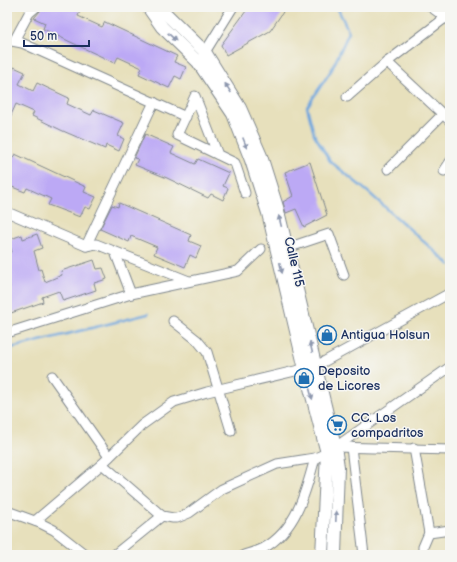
<svg xmlns="http://www.w3.org/2000/svg" width="457" height="562" font-family="'Balsamiq Sans',sans-serif">
<style>
.lines{fill:none;stroke-linecap:round;stroke-linejoin:round}
.stream{stroke:#6ea6dd;stroke-width:2.5}
.building{fill:#bca9f5}
.minor-casing{stroke:#81888d;stroke-width:11}
.major-casing{stroke:#81888d;stroke-width:14}
.minor{stroke:#fff;stroke-width:9}
.major{stroke:#fff;stroke-width:12}
.oneway{fill:#8d97ae}
.labels{text-anchor:middle;dominant-baseline:central;stroke-width:3;stroke-linejoin:round;paint-order:stroke}
.street-label{font-size:13px;fill:#1b2f5e;stroke:#f6f6f2}
.poi-label{font-size:13px;fill:#1b2f5e;stroke:#f6f6f2;text-anchor:start}
</style>
<rect width="100%" height="100%" fill="#f6f6f2"/>
<filter id="ink" filterUnits="userSpaceOnUse"><feTurbulence type="fractalNoise" baseFrequency=".025" numOctaves="2"/><feDisplacementMap in="SourceGraphic" scale="8" xChannelSelector="R" yChannelSelector="G"/><feConvolveMatrix kernelMatrix="1 2 1 2 8 2 1 2 1" color-interpolation-filters="sRGB"/></filter>
<filter id="wash" filterUnits="userSpaceOnUse"><feTurbulence type="fractalNoise" baseFrequency=".012" numOctaves="4" result="noise"/><feDisplacementMap in="SourceGraphic" scale="16" xChannelSelector="R" yChannelSelector="G"/><feGaussianBlur stdDeviation="0.9" result="paint"/><feColorMatrix in="noise" values="0 0 0 0 0 0 0 0 0 0 0 0 0 0 0 0 0 1.4 0 .05"/><feComposite in="paint" operator="in"/></filter>
<g filter="url(#wash)">
<rect width="100%" height="100%" fill="#e7e0bc"/>
<g class="lines">
<g class="stream">
<path d="M 337,7 L 349,32 L 332,69 L 307,107 L 314,134 L 330,161 L 368,192 L 450,265"/>
<path d="M 7,349 L 148,314"/>
</g>
</g>
<g id="blocks">
<g class="building">
<path d="M 42,7 L 73,7 L 80,11 L 78,16 L 102,27 L 105,22 L 177,56 L 174,62 L 186,67 L 181,79 L 175,76 L 169,88 L 139,74 L 142,68 L 118,57 L 115,63 L 43,29 L 45,23 L 34,18 L 40,11 Z"/>
<path d="M 249,7 L 279,7 L 283,12 L 270,31 L 226,55 L 221,45 Z"/>
<path d="M 14,67 L 25,72 L 19,84 L 33,91 L 37,83 L 69,98 L 67,104 L 91,115 L 94,110 L 124,123 L 118,136 L 124,139 L 119,151 L 106,145 L 105,149 L 63,131 L 32,116 L 34,112 L 16,104 L 7,124 L 7,69 L 12,72 Z"/>
<path d="M 145,134 L 174,147 L 171,153 L 195,164 L 198,159 L 229,173 L 223,186 L 228,188 L 223,200 L 211,194 L 208,198 L 167,178 L 135,165 L 138,159 L 134,158 Z"/>
<path d="M 15,154 L 86,187 L 84,192 L 96,197 L 90,209 L 85,207 L 80,217 L 48,205 L 51,199 L 27,188 L 25,192 L 7,185 L 7,156 L 13,158 Z"/>
<path d="M 310,162 L 327,215 L 304,227 L 296,209 L 286,213 L 283,202 L 293,196 L 285,172 Z"/>
<path d="M 119,203 L 191,235 L 189,241 L 201,246 L 196,258 L 190,255 L 185,267 L 154,254 L 157,247 L 131,236 L 129,242 L 100,229 L 112,205 L 118,207 Z"/>
<path d="M 37,234 L 42,248 L 34,251 L 39,270 L 41,269 L 45,282 L 62,275 L 61,271 L 94,260 L 97,269 L 103,268 L 107,279 L 94,283 L 96,290 L 63,301 L 59,291 L 42,297 L 43,302 L 11,313 L 7,304 L 7,288 L 10,287 L 7,277 L 7,253 L 12,252 L 8,240 L 22,235 L 23,239 Z"/>
</g>
</g>
</g>
<g filter="url(#ink)">
<use href="#blocks" fill-opacity="0" stroke="#81888d" stroke-width="1"/>
<g class="lines">
<defs>
<g id="minor">
<path d="M 431,7 L 449,20"/>
<path d="M 450,11 L 445,18 L 387,62 L 450,121"/>
<path d="M 7,40 L 22,43 L 186,117"/>
<path d="M 14,41 L 29,13 L 36,7"/>
<path d="M 202,57 L 233,7"/>
<path d="M 347,97 L 387,62"/>
<path d="M 218,155 L 195,96 L 177,135 L 235,163 L 245,193"/>
<path d="M 388,169 L 443,114"/>
<path d="M 444,171 L 450,162"/>
<path d="M 7,212 L 86,246 L 96,244 L 189,281"/>
<path d="M 86,246 L 154,102"/>
<path d="M 287,248 L 329,234 L 344,275"/>
<path d="M 115,252 L 131,294"/>
<path d="M 173,321 L 197,340 L 207,352 L 231,431"/>
<path d="M 7,333 L 131,294 L 238,271 L 261,249"/>
<path d="M 52,376 L 109,457"/>
<path d="M 335,447 L 450,450"/>
<path d="M 351,447 L 364,555"/>
<path d="M 414,448 L 429,533 L 450,530"/>
<path d="M 102,464 L 162,516 L 173,518 L 177,518 L 189,513 L 222,489 L 277,464 L 315,458 L 327,453 L 450,367"/>
<path d="M 7,511 L 40,523 L 54,530 L 86,555"/>
<path d="M 35,521 L 102,464 L 142,425 L 174,402 L 207,392 L 316,366 L 450,293"/>
<path d="M 114,555 L 162,516"/>
<path d="M 244,555 C 250,553 258,551 264,548 C 297,529 306,491 315,458"/>
<path d="M 423,555 L 423,547 L 429,533"/>
</g>
<g id="major">
<path d="M 148,7 L 162,27 L 198,62 L 233,114 L 251,160 L 268,213 L 305,369 L 327,453 L 322,555"/>
<path d="M 159,7 L 205,52 L 240,108 L 261,156 L 277,207 L 335,447 L 338,467 L 335,555"/>
</g>
</defs>
<use href="#minor" class="minor-casing"/>
<use href="#major" class="major-casing"/>
<use href="#minor" class="minor"/>
<use href="#major" class="major"/>
</g>
<defs><path id="oneway-solid" d="M-6-.8H1V-3.2L6.5 0L1 3.2V.8H-6Z"/></defs>
<g class="oneway">
<use href="#oneway-solid" transform="translate(172 37) rotate(44)"/>
<use href="#oneway-solid" transform="translate(228 88) rotate(-123)"/>
<use href="#oneway-solid" transform="translate(245 143) rotate(68)"/>
<use href="#oneway-solid" transform="translate(280 221) rotate(-104)"/>
<use href="#oneway-solid" transform="translate(281 268) rotate(77)"/>
<use href="#oneway-solid" transform="translate(311 347) rotate(-104)"/>
<use href="#oneway-solid" transform="translate(311 394) rotate(75)"/>
<use href="#oneway-solid" transform="translate(336 516) rotate(-88)"/>
</g>
</g>
<defs>
<symbol id="shop-ring" viewBox="-11 -11 22 22"><circle r="9.5" fill="#f6f6f2" stroke="#1f6fb2" stroke-width="1.5"/><path d="M-5-2.5h2.3a2.7 3.5 0 0 1 5.4 0H5L5.5 6h-11ZM-1.5-2.5h3a1.5 2.3 0 0 0-3 0Z" fill="#1f6fb2"/></symbol>
<symbol id="supermarket-ring" viewBox="-11 -11 22 22"><circle r="9.5" fill="#f6f6f2" stroke="#1f6fb2" stroke-width="1.5"/><path d="M-6-5.5h2.5l.6 2H6L4.5 2H-2.5L-4.4-4H-6ZM-1.5 3.2a1.3 1.3 0 1 0 .1 0ZM3 3.2a1.3 1.3 0 1 0 .1 0Z" fill="#1f6fb2"/></symbol>
</defs>
<g fill-rule="evenodd">
<use href="#shop-ring" x="316" y="324" width="22" height="22"/>
<use href="#shop-ring" x="293" y="367" width="22" height="22"/>
<use href="#supermarket-ring" x="326" y="414" width="22" height="22"/>
</g>
<g class="labels">
<g class="street-label">
<text transform="translate(294 262) rotate(77)">Calle 115</text>
</g>
<g class="poi-label">
<text x="341" y="335">Antigua Holsun</text>
<text x="318" y="371">Deposito<tspan x="318" dy="15">de Licores</tspan></text>
<text x="351" y="418">CC. Los<tspan x="351" dy="15">compadritos</tspan></text>
</g>
</g>
<rect width="457" height="562" fill="none" stroke="#f6f6f2" stroke-width="24"/>
<path d="M24 40v6h65v-6" fill="none" stroke="#1b2f5e" stroke-width="2"/>
<text x="30" y="40" font-size="12" fill="#1b2f5e" stroke="#f6f6f2" stroke-width="3" paint-order="stroke">50 m</text>
</svg>
